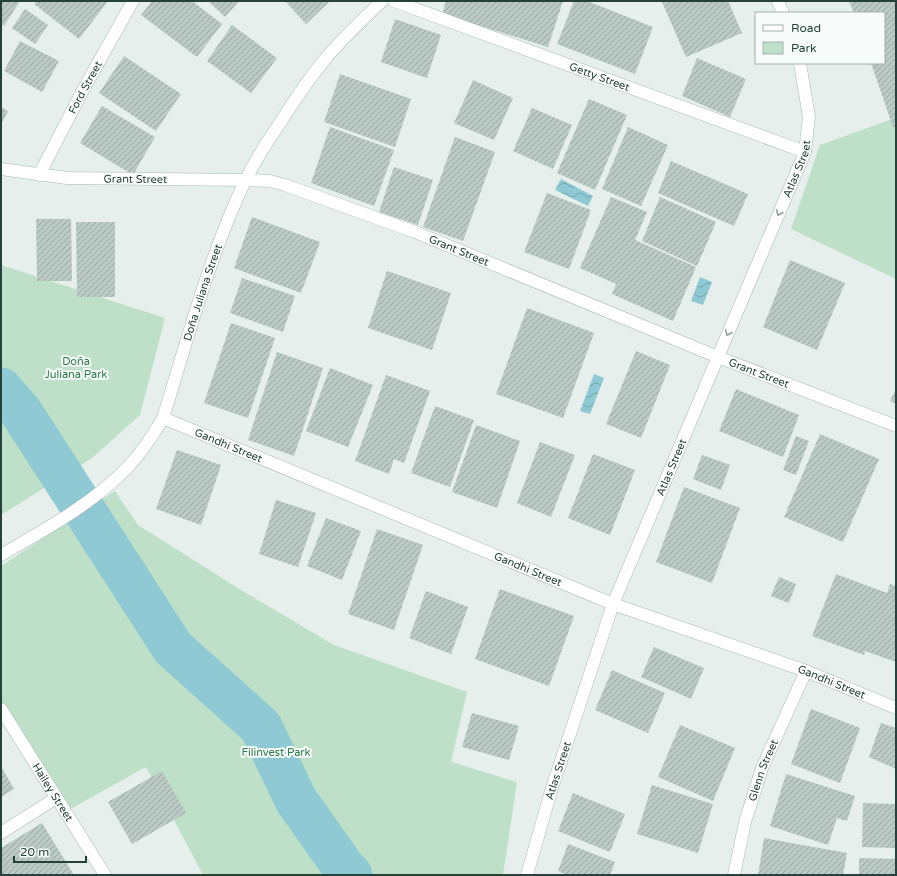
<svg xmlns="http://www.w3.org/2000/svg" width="897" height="876" font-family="'Varela Round',sans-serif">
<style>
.park{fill:#bfe0c8}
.water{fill:url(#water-waves)}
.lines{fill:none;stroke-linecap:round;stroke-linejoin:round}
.river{stroke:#8ec9d4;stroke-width:43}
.building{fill:url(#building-hatch)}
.minor-casing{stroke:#a8b8b2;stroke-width:13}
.tertiary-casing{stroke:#a8b8b2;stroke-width:13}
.minor{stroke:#fff;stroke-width:12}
.tertiary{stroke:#fff;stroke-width:12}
.oneway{stroke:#92a09c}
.labels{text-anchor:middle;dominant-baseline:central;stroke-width:4;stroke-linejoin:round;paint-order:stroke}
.street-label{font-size:11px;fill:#24423a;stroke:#f7fbf9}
.park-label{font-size:11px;fill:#2d7a4b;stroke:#f7fbf9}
</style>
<defs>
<pattern id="water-waves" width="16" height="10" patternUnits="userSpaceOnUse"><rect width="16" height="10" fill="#8ec9d4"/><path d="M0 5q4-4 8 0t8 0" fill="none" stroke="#74a5ad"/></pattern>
<pattern id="building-hatch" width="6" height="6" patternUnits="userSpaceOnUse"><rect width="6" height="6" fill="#bbcac4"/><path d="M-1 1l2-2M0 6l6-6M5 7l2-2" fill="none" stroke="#98a6a0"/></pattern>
</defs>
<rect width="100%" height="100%" fill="#e6efeb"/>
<g class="park">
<path d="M 895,118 L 896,121 L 896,279 L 791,229 L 820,145 Z"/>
<path d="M 1,265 L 165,318 L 140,415 L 92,458 L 1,515 Z"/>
<path d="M 115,491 L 138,525 L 241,590 L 334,645 L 467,692 L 451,762 L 517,782 L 503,875 L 203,875 L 146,767 L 65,812 L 1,705 L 1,566 Z"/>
</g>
<g class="water">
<path d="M 561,179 L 593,196 L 588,206 L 555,190 Z"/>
<path d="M 700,277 L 712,282 L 703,305 L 691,301 Z"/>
<path d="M 594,374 L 604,378 L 590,414 L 580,411 Z"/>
</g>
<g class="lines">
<path class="river" d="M 1,389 L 21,412 L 173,648 L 261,727 L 296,800 L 344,868 L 351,875"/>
</g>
<g class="building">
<path d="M 1,1 L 20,1 L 4,26 L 1,24 Z"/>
<path d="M 37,1 L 108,1 L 79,39 L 34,4 Z"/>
<path d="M 152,1 L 192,1 L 222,24 L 197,57 L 141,15 Z"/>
<path d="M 208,1 L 239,1 L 225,17 Z"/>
<path d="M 285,1 L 330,1 L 306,24 Z"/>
<path d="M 446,1 L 563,1 L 548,47 L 442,14 Z"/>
<path d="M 574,1 L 587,1 L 653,27 L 635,74 L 557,44 Z"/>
<path d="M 663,1 L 728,1 L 742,33 L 686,57 L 662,2 Z"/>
<path d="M 849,1 L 896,1 L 896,126 L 893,127 L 871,63 L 884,63 L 884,13 L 854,13 Z"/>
<path d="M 25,9 L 48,25 L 35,44 L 12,28 Z"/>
<path d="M 395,19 L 441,35 L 427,78 L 381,62 Z"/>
<path d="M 232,25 L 277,58 L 251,93 L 207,61 Z"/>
<path d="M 20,41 L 59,61 L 42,92 L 4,71 Z"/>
<path d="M 124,56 L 181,94 L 156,131 L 99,93 Z"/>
<path d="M 697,58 L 746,79 L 730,117 L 682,96 Z"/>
<path d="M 340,74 L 411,99 L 395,147 L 324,122 Z"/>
<path d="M 473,80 L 513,98 L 494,140 L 454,123 Z"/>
<path d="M 589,99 L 627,115 L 595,190 L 557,173 Z"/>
<path d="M 102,106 L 155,137 L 133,175 L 80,143 Z"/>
<path d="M 1,107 L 8,111 L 1,125 Z"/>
<path d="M 532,108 L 572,125 L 553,169 L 513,151 Z"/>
<path d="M 330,127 L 394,150 L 374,206 L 311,183 Z"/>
<path d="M 628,127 L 668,145 L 641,206 L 602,189 Z"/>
<path d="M 455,137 L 495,152 L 463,241 L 423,227 Z"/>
<path d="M 671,161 L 748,194 L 734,226 L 658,193 Z"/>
<path d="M 394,167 L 433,180 L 418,225 L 379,212 Z"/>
<path d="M 547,193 L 591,210 L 569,269 L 524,252 Z"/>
<path d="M 611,197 L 647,212 L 635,240 L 696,267 L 673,321 L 612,294 L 616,284 L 580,268 Z"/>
<path d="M 660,197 L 716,222 L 697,266 L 642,241 Z"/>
<path d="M 252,217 L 320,242 L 301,293 L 234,268 Z"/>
<path d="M 36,219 L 71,219 L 72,281 L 37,281 Z"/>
<path d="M 76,222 L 115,222 L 115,297 L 77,297 Z"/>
<path d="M 790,260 L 845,283 L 817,350 L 763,327 Z"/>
<path d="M 387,271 L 451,293 L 432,350 L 368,328 Z"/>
<path d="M 242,278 L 295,296 L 283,332 L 230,313 Z"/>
<path d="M 527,308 L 594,333 L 563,418 L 496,394 Z"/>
<path d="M 231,323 L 275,338 L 248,418 L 204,403 Z"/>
<path d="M 636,351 L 670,365 L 641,438 L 606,424 Z"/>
<path d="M 277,352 L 323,368 L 294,456 L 248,440 Z"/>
<path d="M 330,368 L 373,385 L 348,447 L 306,431 Z"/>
<path d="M 386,375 L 430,391 L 404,463 L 394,459 L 389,474 L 355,461 Z"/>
<path d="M 736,389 L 799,415 L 783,457 L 719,431 Z"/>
<path d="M 895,391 L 896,391 L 896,404 L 890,401 Z"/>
<path d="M 435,406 L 474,420 L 450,487 L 411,473 Z"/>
<path d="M 476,425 L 520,441 L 497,508 L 452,492 Z"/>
<path d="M 820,434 L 879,459 L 843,542 L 784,517 Z"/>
<path d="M 796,436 L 809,441 L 796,475 L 783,470 Z"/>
<path d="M 540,442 L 575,455 L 551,517 L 517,503 Z"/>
<path d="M 177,450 L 221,465 L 201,525 L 156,509 Z"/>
<path d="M 593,454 L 635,470 L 610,535 L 568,518 Z"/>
<path d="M 702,455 L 730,465 L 721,490 L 693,479 Z"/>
<path d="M 684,487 L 740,508 L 712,583 L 656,562 Z"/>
<path d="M 276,500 L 316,513 L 298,567 L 259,554 Z"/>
<path d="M 326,518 L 361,531 L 342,580 L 307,566 Z"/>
<path d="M 377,529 L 423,545 L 394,630 L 348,614 Z"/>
<path d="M 836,574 L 887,593 L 890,584 L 896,586 L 896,662 L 865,651 L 864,655 L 812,636 Z"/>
<path d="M 779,577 L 796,584 L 789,603 L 771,596 Z"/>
<path d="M 500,589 L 574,616 L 549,686 L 475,659 Z"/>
<path d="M 426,591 L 468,607 L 451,654 L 409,638 Z"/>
<path d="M 654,647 L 704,668 L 691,699 L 641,677 Z"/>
<path d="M 612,670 L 665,693 L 648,733 L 595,710 Z"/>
<path d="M 811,709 L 860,728 L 840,783 L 791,764 Z"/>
<path d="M 472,713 L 519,726 L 509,760 L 462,747 Z"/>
<path d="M 881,723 L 896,728 L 896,769 L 869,757 Z"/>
<path d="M 680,725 L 735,748 L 713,801 L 658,777 Z"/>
<path d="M 1,766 L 14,789 L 1,797 Z"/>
<path d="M 162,771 L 186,813 L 132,844 L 108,802 Z"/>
<path d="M 786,774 L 855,796 L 847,821 L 837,818 L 828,845 L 770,826 Z"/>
<path d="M 652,785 L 713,804 L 698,853 L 637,834 Z"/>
<path d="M 573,793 L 625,814 L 610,852 L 558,831 Z"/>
<path d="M 863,803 L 896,804 L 896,848 L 862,847 Z"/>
<path d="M 42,823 L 74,875 L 1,875 L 1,848 Z"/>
<path d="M 764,838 L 847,853 L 843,875 L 758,875 Z"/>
<path d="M 568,844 L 615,862 L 610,875 L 567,875 L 558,871 Z"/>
<path d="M 859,858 L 896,859 L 896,875 L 859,875 Z"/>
</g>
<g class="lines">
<defs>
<g id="minor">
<path id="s1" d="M 394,1 L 805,152"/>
<path d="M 778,1 L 783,13"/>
<path id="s2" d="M 1,169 L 67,178 L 246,180 L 270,181 L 285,185 L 415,232 L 718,357 L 896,426"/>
<path id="s3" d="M 39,175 L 83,90 L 133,1"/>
<path id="s4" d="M 163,418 L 613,604 L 806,671 L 896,708"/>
<path id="s5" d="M 1,709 L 105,875"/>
<path d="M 1,833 L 56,798"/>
<path id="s6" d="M 527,875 L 552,788 L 613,604 L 805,152 L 809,117 L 800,63"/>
<path id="s7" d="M 734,875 L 745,822 L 762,768 L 806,671"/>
</g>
<g id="tertiary">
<path id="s8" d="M 1,555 C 44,530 89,506 125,470 C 140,455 152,437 163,418 C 188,338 209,257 245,181 C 254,163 265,145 276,129 C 292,104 308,79 327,57 C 344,37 363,19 382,1"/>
</g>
</defs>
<use href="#minor" class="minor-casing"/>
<use href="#tertiary" class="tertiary-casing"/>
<use href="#minor" class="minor"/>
<use href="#tertiary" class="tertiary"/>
</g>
<defs><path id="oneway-chevron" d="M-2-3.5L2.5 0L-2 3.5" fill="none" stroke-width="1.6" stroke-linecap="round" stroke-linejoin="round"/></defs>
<g class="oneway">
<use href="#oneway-chevron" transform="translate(779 213) rotate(113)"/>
<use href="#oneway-chevron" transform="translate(728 333) rotate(113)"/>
</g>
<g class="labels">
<g class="street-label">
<text stroke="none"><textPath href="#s1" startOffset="219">Getty Street</textPath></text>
<text stroke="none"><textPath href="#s3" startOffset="99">Ford Street</textPath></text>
<text stroke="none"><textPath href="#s6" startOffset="757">Atlas Street</textPath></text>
<text stroke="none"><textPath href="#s2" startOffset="135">Grant Street</textPath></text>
<text stroke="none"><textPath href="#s2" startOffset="471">Grant Street</textPath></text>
<text stroke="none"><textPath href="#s8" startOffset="347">Doña Juliana Street</textPath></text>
<text stroke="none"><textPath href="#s2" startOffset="795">Grant Street</textPath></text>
<text stroke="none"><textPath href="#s4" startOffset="71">Gandhi Street</textPath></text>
<text stroke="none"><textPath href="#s6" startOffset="433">Atlas Street</textPath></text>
<text stroke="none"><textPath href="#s4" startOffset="395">Gandhi Street</textPath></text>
<text stroke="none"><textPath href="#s4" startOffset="719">Gandhi Street</textPath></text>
<text stroke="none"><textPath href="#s6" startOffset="109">Atlas Street</textPath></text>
<text stroke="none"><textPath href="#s7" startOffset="109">Glenn Street</textPath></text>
<text stroke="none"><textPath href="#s5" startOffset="98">Hailey Street</textPath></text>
</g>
<g class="park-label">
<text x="76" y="361">Doña<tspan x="76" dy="13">Juliana Park</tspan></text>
<text x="276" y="752">Filinvest Park</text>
</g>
</g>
<rect width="897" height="876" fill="none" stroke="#24423a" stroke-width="4"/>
<rect x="755" y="12" width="130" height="52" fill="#f7fbf9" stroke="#a3b1ad"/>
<rect x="763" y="25" width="20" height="6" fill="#ffffff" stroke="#a3b1ad"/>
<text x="791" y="32" font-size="12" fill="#24423a">Road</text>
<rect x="763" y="42" width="20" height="12" fill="#bfe0c8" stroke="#a3b1ad"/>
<text x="791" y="52" font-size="12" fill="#24423a">Park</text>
<path d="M14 856v6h72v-6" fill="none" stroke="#24423a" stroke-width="2"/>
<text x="20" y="856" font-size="12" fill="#24423a" stroke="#f7fbf9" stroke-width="3" paint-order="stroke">20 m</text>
</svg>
